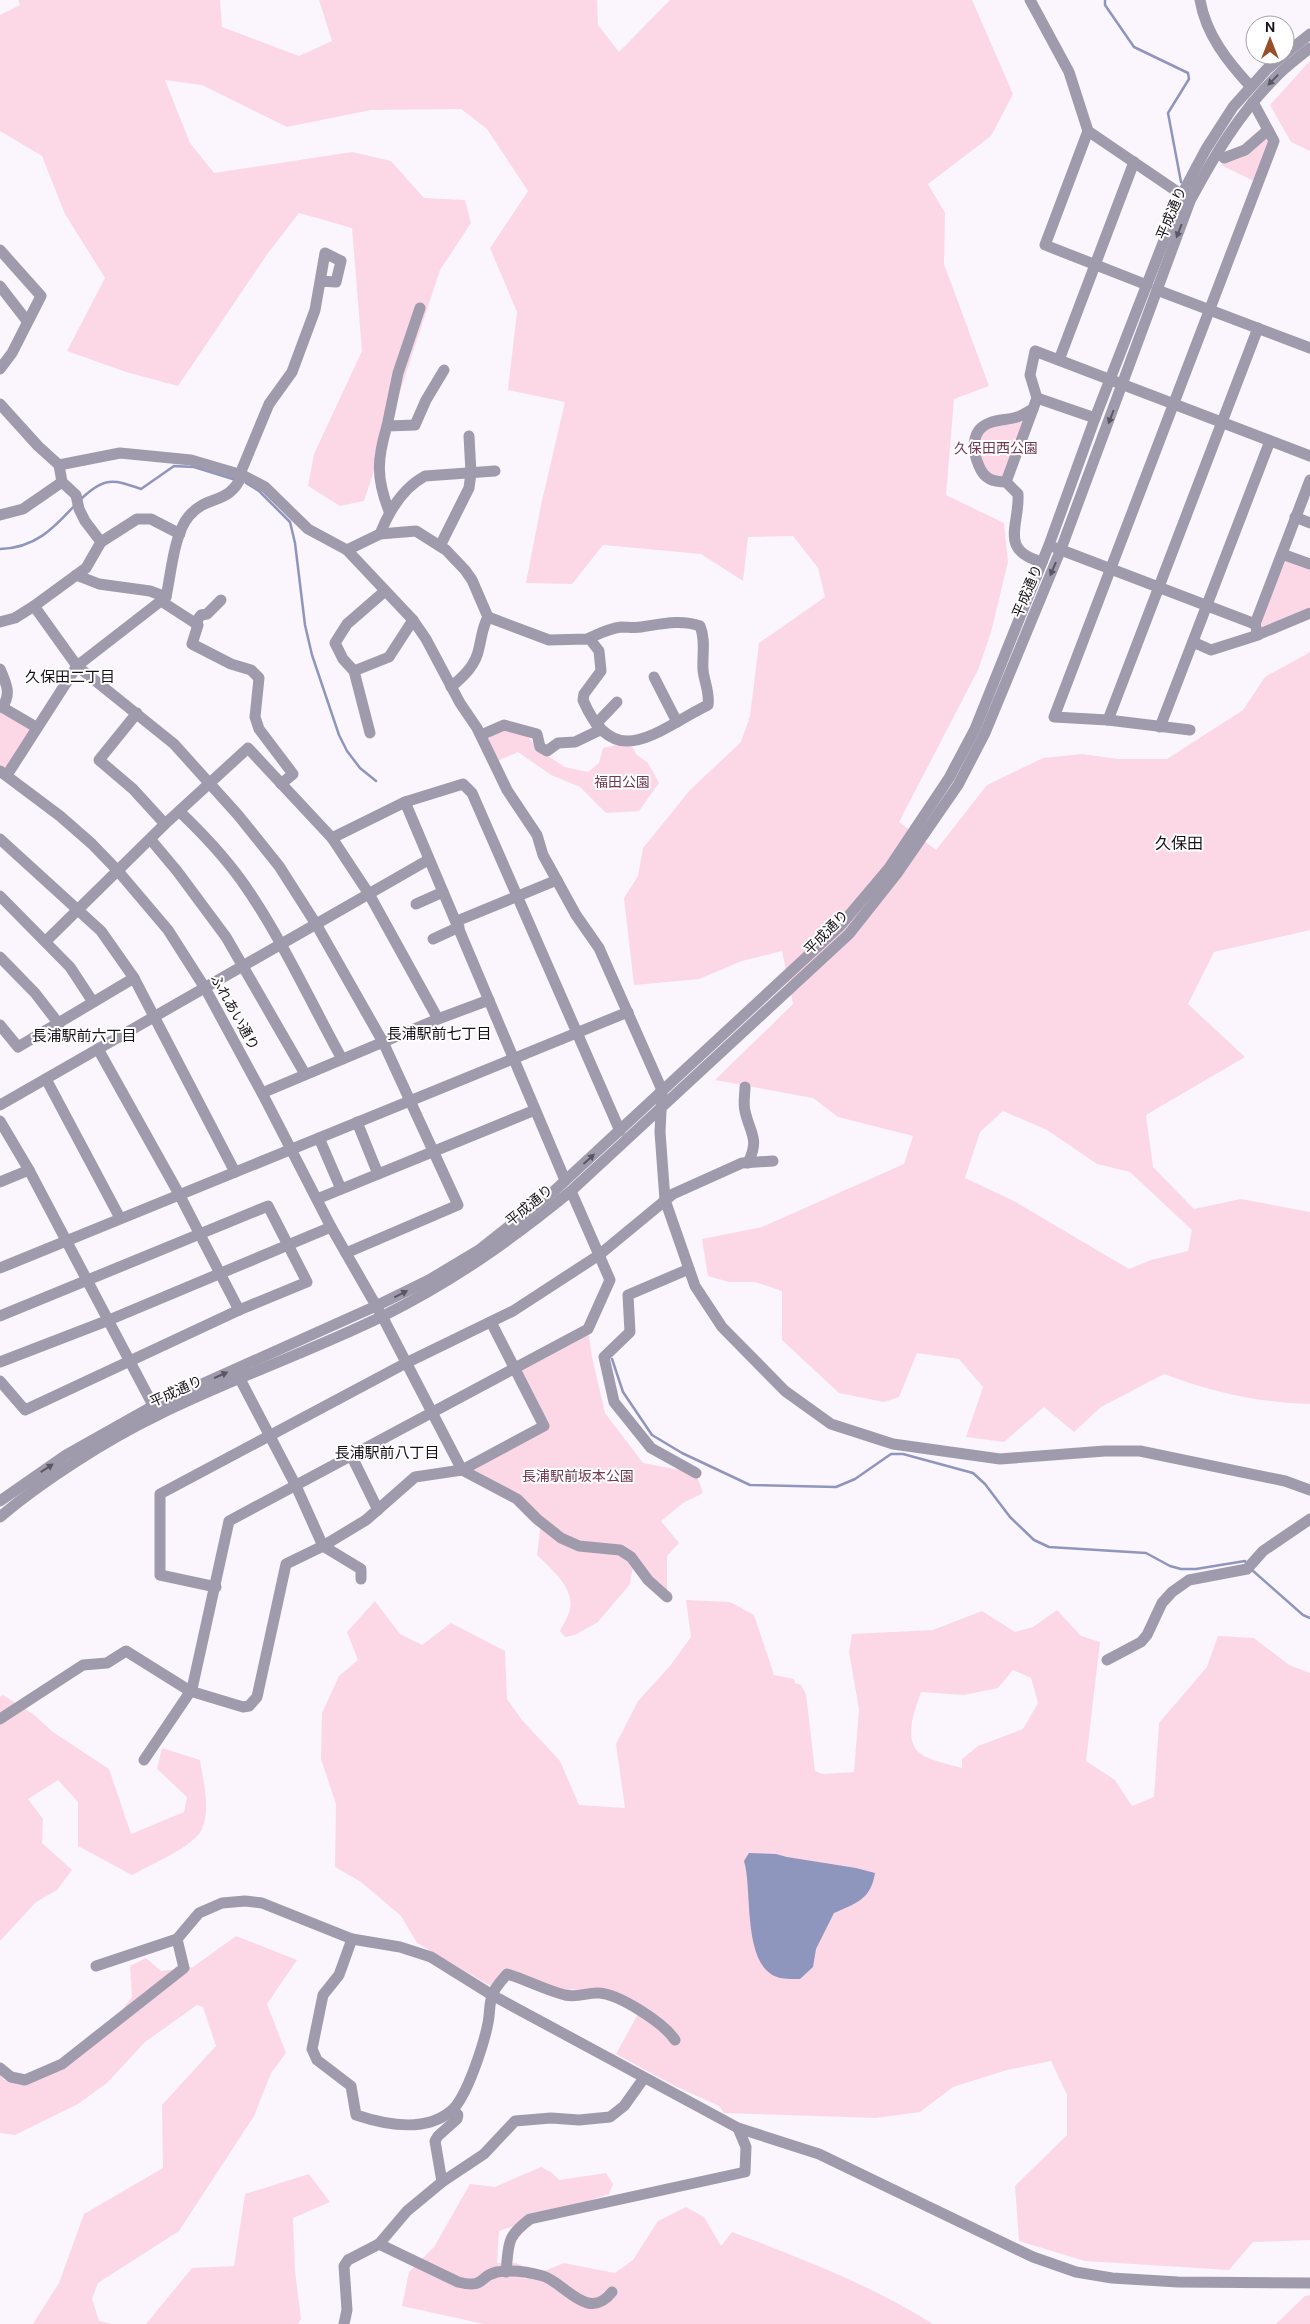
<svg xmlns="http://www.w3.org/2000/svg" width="1310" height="2324" font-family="'DM Sans','Noto Sans JP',sans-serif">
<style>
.green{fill:#fcd8e7;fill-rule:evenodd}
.water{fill:#8e96bd}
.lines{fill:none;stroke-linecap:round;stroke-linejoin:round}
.stream{stroke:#8e96bd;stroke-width:2.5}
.minor{stroke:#9f9bad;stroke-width:11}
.oneway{fill:#5a5663}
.labels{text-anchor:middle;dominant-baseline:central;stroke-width:4;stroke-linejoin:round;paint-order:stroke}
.street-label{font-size:14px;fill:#161119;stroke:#fff}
.park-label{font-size:14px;fill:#703652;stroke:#fff}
.neighbourhood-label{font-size:15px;fill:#161119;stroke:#fff}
.quarter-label{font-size:16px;fill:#161119;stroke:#fff}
</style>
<rect width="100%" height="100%" fill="#fbf5fe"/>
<g class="green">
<path d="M 18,0 L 220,0 L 222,27 L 299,56 L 332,41 L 319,0 L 597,0 L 598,25 L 619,52 L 670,0 L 972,0 L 1013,94 L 991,136 L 928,184 L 945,213 L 944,264 L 989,386 L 954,399 L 946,495 L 1004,523 L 1008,562 L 991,632 L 978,670 L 899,822 L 936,850 L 987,785 L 1043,758 L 1082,754 L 1118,759 L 1167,759 L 1243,710 L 1265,677 L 1310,652 L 1310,930 L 1214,952 L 1188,1004 L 1245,1057 L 1146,1115 L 1153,1167 L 1194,1209 L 1241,1199 L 1310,1212 L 1310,1404 C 1256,1402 1215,1393 1164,1374 L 1101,1407 L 1074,1432 L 1044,1407 L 1004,1442 L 966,1437 L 983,1387 L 959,1359 L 917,1353 L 899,1397 L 884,1402 L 839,1393 L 782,1340 L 782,1291 L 755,1282 L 729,1282 L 708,1276 L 702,1239 L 762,1227 L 904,1164 L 913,1136 L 838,1117 L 813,1098 L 715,1080 L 793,1004 L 782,951 L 742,961 L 699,979 L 634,985 L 624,898 L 638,876 L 643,848 L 690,790 L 741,742 L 750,716 L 759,643 L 825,597 L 818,568 L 793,536 L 748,537 L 743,581 L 701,554 L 603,545 L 572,584 L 526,583 L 541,505 L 565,402 L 508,390 L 517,312 L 490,248 L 528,191 L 487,129 L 461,109 L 371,110 L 287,127 L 202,85 L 165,80 L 190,143 L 214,173 L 352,152 L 391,161 L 424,198 L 465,200 L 471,223 L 440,270 L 364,501 L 340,506 L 308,486 L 314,454 L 362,351 L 352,228 L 299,213 L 268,253 L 178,386 L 126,372 L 67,351 L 105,278 L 65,214 L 42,156 L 0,131 L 0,15 L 20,5 ZM 1003,1111 L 1047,1130 L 1097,1164 L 1130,1172 L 1192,1230 L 1188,1251 L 1151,1260 L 1129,1269 L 1014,1201 L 965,1178 L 980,1132 Z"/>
<path d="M 1309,62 L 1310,62 L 1310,151 L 1291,142 L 1270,105 Z"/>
<path d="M 1268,136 L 1271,140 L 1256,182 L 1221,165 L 1243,157 Z"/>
<path d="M 1033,409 L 1006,482 L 983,473 L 973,443 L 980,431 Z"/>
<path d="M 1286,559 L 1310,567 L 1310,607 L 1263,627 L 1259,625 Z"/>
<path d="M 0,710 L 36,727 L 7,775 L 0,771 Z"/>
<path d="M 501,727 L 524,732 L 540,751 L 565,767 L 588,772 L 599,763 L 603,748 L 630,742 L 636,754 L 648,763 L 659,783 L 639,811 L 606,813 L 580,787 L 551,775 L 518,752 L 495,762 L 482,737 Z"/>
<path d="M 588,1329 L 592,1357 L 605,1413 L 643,1463 L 696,1473 L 703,1493 L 683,1503 L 661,1521 L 679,1543 L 667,1556 L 667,1597 L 634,1561 L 630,1584 L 598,1622 L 575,1635 L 565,1637 L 560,1631 C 563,1624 569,1616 570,1608 C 574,1587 550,1568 537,1555 L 541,1522 L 516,1499 L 462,1470 L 544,1426 L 514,1369 Z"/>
<path d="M 686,1600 L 730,1602 L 754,1615 L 774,1675 L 794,1679 L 795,1683 L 801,1685 L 806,1694 L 815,1771 L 822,1774 L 854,1772 L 859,1709 L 849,1652 L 852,1634 L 933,1630 L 982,1611 L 1015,1632 L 1033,1627 L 1057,1610 L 1081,1636 L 1100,1642 L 1086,1761 L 1115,1780 L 1132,1806 L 1154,1797 L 1159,1723 L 1207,1667 L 1218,1636 L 1254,1638 L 1289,1665 L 1310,1673 L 1310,2240 L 1253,2242 L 1229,2270 L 1085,2261 L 1019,2241 L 1015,2186 L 1067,2135 L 1067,2095 L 1051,2061 L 1007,2070 L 953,2087 L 920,2112 L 876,2118 L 724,2113 L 719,2106 L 675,2086 L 616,2054 L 642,2007 L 573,1989 L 566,1990 L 508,1971 L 494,1988 L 417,1943 L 401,1916 L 361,1882 L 335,1867 L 336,1804 L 321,1759 L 322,1713 L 339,1676 L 358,1660 L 347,1632 L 375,1601 L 400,1634 L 422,1645 L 451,1623 L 505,1651 L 507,1699 L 522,1720 L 560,1761 L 579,1805 L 625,1808 L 616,1744 L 638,1701 L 670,1666 L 691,1637 ZM 1013,1670 L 1031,1678 L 1038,1703 L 1023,1729 L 978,1746 L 962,1759 L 962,1768 C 952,1765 928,1760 921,1754 C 902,1739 915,1711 921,1692 L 964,1695 L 998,1688 Z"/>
<path d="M 3,1695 L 33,1714 L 53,1732 L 109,1769 L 131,1834 L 184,1812 L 187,1797 L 157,1769 L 162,1748 L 200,1760 C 203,1781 211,1808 202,1829 C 195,1846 148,1866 132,1875 L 78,1846 L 78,1802 L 58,1780 L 28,1799 L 43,1819 L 42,1843 L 72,1870 L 57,1890 L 36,1902 L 0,1941 L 0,1697 Z"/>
<path d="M 236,1936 L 297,1960 L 267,2004 L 286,2053 L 271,2073 L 254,2116 L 179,2231 L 98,2283 L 92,2299 L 99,2321 L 112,2324 L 33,2324 L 59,2283 L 84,2214 L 163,2168 L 162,2105 L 216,2046 L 203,2007 L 197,2005 L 145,2042 L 107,2083 L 78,2104 L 15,2135 L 0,2133 L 0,2074 L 4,2080 L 33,2081 L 98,2041 L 132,1997 L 130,1966 L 146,1958 L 161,1971 L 193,1967 Z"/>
<path d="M 541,2167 L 551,2172 L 559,2180 L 606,2173 L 613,2184 L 609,2194 L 499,2231 L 497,2263 L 516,2263 L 523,2266 L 524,2279 L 564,2263 L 615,2273 L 633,2260 L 658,2221 L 686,2207 L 704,2217 L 721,2246 L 732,2232 C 801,2258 871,2285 933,2324 L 484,2324 L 402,2306 L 409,2272 L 434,2247 L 470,2184 L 495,2187 Z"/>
<path d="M 309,2174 L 330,2202 L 293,2218 L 295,2271 L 301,2319 L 298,2324 L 146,2324 L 192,2268 L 234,2266 L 245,2194 Z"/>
<path d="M 1310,2295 L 1310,2324 L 1276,2324 L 1305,2296 Z"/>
</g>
<path class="water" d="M 749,1853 L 776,1854 L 787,1857 L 856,1868 L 875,1873 C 871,1899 857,1903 834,1913 L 816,1949 L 813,1967 L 800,1979 C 794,1979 786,1979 780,1978 C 741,1969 753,1889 744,1861 Z"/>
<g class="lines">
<g class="stream">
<path d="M 1105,0 L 1105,5 L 1134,47 L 1188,73 L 1189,79 L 1168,113 L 1181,182"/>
<path d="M 246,483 L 259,491 L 290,522 L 295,543 L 305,625 L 312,655 L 339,735 L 347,751 L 360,768 L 376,781"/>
<path d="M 81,499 C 104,477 113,479 141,489 L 174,466 L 194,467 L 236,480"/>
<path d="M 0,549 C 35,548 53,529 75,505"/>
<path d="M 612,1359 L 623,1392 L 652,1435 L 682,1453 L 750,1485 L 836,1487 L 855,1479 L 891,1454 L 903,1454 L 973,1473 L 985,1484 L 1010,1517 L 1034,1540 L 1049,1547 L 1146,1553 L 1170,1566 L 1181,1569 L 1196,1569 L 1245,1561 L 1247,1564"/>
<path d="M 1252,1570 L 1303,1615 L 1310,1618"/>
</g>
<g class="minor">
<path d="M 1030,0 L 1069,72 L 1088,131 L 1045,245 L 1147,285"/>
<path d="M 1200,0 C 1206,35 1228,62 1251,87"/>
<path d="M 1285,54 L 1310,34"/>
<path d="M 1088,131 L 1188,199"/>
<path d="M 1224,158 L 1245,150 L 1268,130"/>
<path d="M 0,250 L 41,296 L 12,353 L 0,369"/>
<path d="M 0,286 L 27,321"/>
<path d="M 1157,290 L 1310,348"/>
<path d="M 1059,360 L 1134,162"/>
<path d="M 1037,398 L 1095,418"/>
<path d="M 0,404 L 38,446 L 59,465 L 120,453 L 191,460 L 242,475 L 265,487 L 308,529 L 347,550 L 413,620 L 426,639 L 460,703 L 477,728 L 507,790 L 537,835 L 543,855 L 576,915 L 599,948 L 662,1090 L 660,1132 L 665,1200 L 695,1286 L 722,1327 L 785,1391 L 831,1424 L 893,1444 L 1000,1459 L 1105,1451 L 1140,1451 L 1285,1481 L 1310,1490"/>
<path d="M 1033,409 C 1029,411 1024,414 1020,416 C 1010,420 999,419 989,423 C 971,430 972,450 979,466 C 984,479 993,482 1006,482 L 1018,494 C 1020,525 998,550 1042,562"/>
<path d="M 387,426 L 398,373 L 420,308"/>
<path d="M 240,474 L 269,404 L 292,372 L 315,310 L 325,253 L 341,261 L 336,282 L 320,281"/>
<path d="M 1006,482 L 1037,398 L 1030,375 L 1035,351 L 1310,456"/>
<path d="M 389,511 C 376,478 377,459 387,426 L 415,425 L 426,400 L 444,370"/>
<path d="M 0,515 L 23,509 L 62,482"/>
<path d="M 1295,517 L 1310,523"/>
<path d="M 380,534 C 389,511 403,488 425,476 L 495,471"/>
<path d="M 101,542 L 137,519 L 151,519 L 180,534"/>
<path d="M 440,546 L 469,488 L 471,473 L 469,436"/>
<path d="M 1056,548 L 1255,624 L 1258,635"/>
<path d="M 347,550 L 380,534 L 416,531 L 446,550 L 465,570 L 472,580 L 488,617 C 482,628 482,636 479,648 C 476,665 464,676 451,687"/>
<path d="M 1282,554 L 1310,564"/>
<path d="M 76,575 L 99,584 L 150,591 L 166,597"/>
<path d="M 161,601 L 198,625 L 192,644 L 231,664 L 251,670 L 259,678 L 255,717 L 259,729 L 293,774 L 281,784"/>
<path d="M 34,606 L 77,666 L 174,744 L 238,815 L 279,866 L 316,924 L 383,1042 L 458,1205 L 346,1253"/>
<path d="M 488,617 L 549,640 L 587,639 C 598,634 610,628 621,627 C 628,627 635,628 641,627 C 661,624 681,619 700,626 C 706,640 702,655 703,670 C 704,681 710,693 708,705 C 658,729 615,775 583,700 L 584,694 L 601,671 L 599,651 L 589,638"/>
<path d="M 0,622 L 15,618 L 34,606 L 86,568 L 101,542 L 85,521 L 79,509 L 76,495 L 62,482 L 59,465"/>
<path d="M 195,623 L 201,615 L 207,614 L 221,600"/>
<path d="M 1255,624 L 1310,480"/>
<path d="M 1193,642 L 1211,650 L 1255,636 L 1310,613"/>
<path d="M 0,669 C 6,683 12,694 2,707"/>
<path d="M 354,671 L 389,657 L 413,620"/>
<path d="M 654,677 L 677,722"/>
<path d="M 0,706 L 36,727"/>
<path d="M 137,713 L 99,760 L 133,789 L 165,824"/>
<path d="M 1108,720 L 1258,328"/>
<path d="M 596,724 L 617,702"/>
<path d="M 1160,727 L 1270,441"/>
<path d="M 1190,730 L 1108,720 L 1054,717 L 1274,141 L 1253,102"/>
<path d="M 370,733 L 354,671 L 343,659 L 335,643 L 347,624 L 385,591"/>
<path d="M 481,735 L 504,725 L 537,734 L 540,747 L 547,751 L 558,743 L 575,742 L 600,730"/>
<path d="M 0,771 L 60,816 L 92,844 L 118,871 L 168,930 L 205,988 L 262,1093 L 331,1227 L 382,1316 L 462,1470 L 517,1499 L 537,1519 L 561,1538 L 579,1546 L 620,1550 L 631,1557 L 648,1580 L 667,1597"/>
<path d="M 7,775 L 77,666 L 166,597 C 171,574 174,533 189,516 C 207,494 229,506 242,475"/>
<path d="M 405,802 L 565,1180"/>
<path d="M 180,812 C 202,833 223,855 241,880 C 279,933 310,1001 342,1059"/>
<path d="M 332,838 L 405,802 L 463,784 L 472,793 L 620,1131"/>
<path d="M 0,839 L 101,931 L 134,978 L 235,1172"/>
<path d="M 151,840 L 177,871 L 226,937 L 305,1074"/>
<path d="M 0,896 L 70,967 L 93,1002"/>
<path d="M 416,904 L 443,892"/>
<path d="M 457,921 L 557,880"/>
<path d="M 433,939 L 459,927"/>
<path d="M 46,941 L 165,824 L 248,748 L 332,838 L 369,894 L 438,1019"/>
<path d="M 0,957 L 35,993 L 59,1024"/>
<path d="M 0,1025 L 18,1047 L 134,978"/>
<path d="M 98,1049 L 179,1194 L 239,1310"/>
<path d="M 46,1079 L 120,1218"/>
<path d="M 745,1087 C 745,1094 743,1103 745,1111 C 750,1134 760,1138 748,1163"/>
<path d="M 262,1093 L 438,1019 L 489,1000"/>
<path d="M 0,1105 L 428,860"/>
<path d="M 0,1121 L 29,1170 L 156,1411"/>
<path d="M 357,1122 L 378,1174"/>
<path d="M 319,1138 L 341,1189"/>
<path d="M 0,1182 L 29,1170"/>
<path d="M 317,1199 L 535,1110"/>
<path d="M 0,1268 L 628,1012"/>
<path d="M 689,1269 L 628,1295 L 630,1332 L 604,1357 L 614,1402 L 651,1448 L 696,1473"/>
<path d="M 0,1316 L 268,1206 L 307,1282 L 239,1310 L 25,1410 L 0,1381"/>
<path d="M 0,1362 L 109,1320 L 331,1227"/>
<path d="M 240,1379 L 296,1486 L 323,1546 L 361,1569 L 361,1579"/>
<path d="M 352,1457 L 378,1510"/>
<path d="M 0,1501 L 66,1455 L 153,1406 L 376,1306 L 429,1280 L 479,1250 L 554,1191 L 840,926 L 889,868 L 949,778 L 975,729 L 1049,545 L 1095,418 L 1182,194 L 1206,149 L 1233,107 L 1267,69 L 1284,55"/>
<path d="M 0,1517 C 42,1481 108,1439 158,1415 C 231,1379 309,1352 383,1316 C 453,1281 510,1241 571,1191 L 849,934 L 898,872 L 958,785 L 985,733 L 1061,549 L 1190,201 C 1214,156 1239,114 1275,78 C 1285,67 1298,58 1310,48"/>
<path d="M 216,1587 L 160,1575 L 160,1494 L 406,1363 L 513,1311 L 599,1255 L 673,1194 L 742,1163 L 773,1161"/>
<path d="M 1107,1660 L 1141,1642 L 1147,1635 L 1162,1603 L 1172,1592 L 1189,1580 L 1247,1569 L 1263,1551 L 1310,1519"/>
<path d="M 0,1719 L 83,1665 L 107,1663 L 126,1651 L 190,1691 L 243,1707 L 249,1706 L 257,1697 L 286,1564 L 323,1546 L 366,1520 L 415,1477 L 462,1470 L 544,1426 L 491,1322"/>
<path d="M 144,1760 L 192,1689 L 229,1521 L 588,1329 L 610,1280 L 571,1191"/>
<path d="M 352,1939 L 339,1975 L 323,1995 L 312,2049 L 317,2060 L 351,2086 L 356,2115 C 386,2125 425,2133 451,2111 C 467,2098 484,2043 488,2023 C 490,2014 489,2004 492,1996 C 494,1988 502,1980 507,1974 C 527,1980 545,1990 565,1995 C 579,1998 587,1992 599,1993 C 619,1994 664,2023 675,2040"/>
<path d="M 96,1966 L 177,1939 L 199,1913 L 222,1903 L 245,1901 L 262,1903 L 352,1939 L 400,1947 L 431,1957 L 492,1995 L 738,2128 L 819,2154 L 1033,2257 L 1076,2272 L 1112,2278 L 1178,2282 L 1310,2283"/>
<path d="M 0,2068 L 11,2077 L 25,2080 L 62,2064 L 184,1968 L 177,1939"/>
<path d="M 442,2182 L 435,2141 L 438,2136 L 457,2119 L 458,2115 L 453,2110"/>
<path d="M 379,2244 L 458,2282 C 486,2289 478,2276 497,2272 C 511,2270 529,2272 543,2276 C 564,2282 588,2323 612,2292"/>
<path d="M 506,2272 C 509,2243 506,2237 530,2219 L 745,2172 L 746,2147 L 738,2128"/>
<path d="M 344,2324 L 347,2310 L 344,2266 L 348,2260 L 379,2244 L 407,2211 L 442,2182 L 484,2154 L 515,2121 L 551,2118 L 579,2120 L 610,2117 L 624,2106 L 644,2078"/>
</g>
</g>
<defs><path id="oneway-solid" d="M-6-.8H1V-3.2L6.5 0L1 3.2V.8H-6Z" transform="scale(1.25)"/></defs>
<g class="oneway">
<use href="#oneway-solid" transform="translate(1273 80) rotate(134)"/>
<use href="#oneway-solid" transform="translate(1179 231) rotate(111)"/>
<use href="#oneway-solid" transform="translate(1111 417) rotate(111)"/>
<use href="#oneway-solid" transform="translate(1053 569) rotate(113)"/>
<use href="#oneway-solid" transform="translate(589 1159) rotate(-42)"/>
<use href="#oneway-solid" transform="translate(401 1294) rotate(-27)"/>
<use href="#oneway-solid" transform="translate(221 1375) rotate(-24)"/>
<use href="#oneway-solid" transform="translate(47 1468) rotate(-33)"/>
</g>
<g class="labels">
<g class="street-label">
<text transform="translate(1171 213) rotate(-67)">平成通り</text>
<text transform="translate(1027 591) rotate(-67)">平成通り</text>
<text transform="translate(826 932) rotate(-45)">平成通り</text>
<text transform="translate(235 1012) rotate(61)">ふれあい通り</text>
<text transform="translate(529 1205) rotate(-39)">平成通り</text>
<text transform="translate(176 1391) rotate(-24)">平成通り</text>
</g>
<g class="park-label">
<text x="996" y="448">久保田西公園</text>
<text x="622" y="782">福田公園</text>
<text x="578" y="1476">長浦駅前坂本公園</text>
</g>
<g class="neighbourhood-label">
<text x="70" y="677">久保田二丁目</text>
<text x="439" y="1034">長浦駅前七丁目</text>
<text x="84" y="1036">長浦駅前六丁目</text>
<text x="387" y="1453">長浦駅前八丁目</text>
</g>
<g class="quarter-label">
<text x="1179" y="843">久保田</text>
</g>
</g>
<g transform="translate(1270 40)"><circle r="24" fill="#ffffff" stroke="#a2a0a3"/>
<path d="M0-4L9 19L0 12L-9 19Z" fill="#964f29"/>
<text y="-8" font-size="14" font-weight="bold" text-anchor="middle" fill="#161119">N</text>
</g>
</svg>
